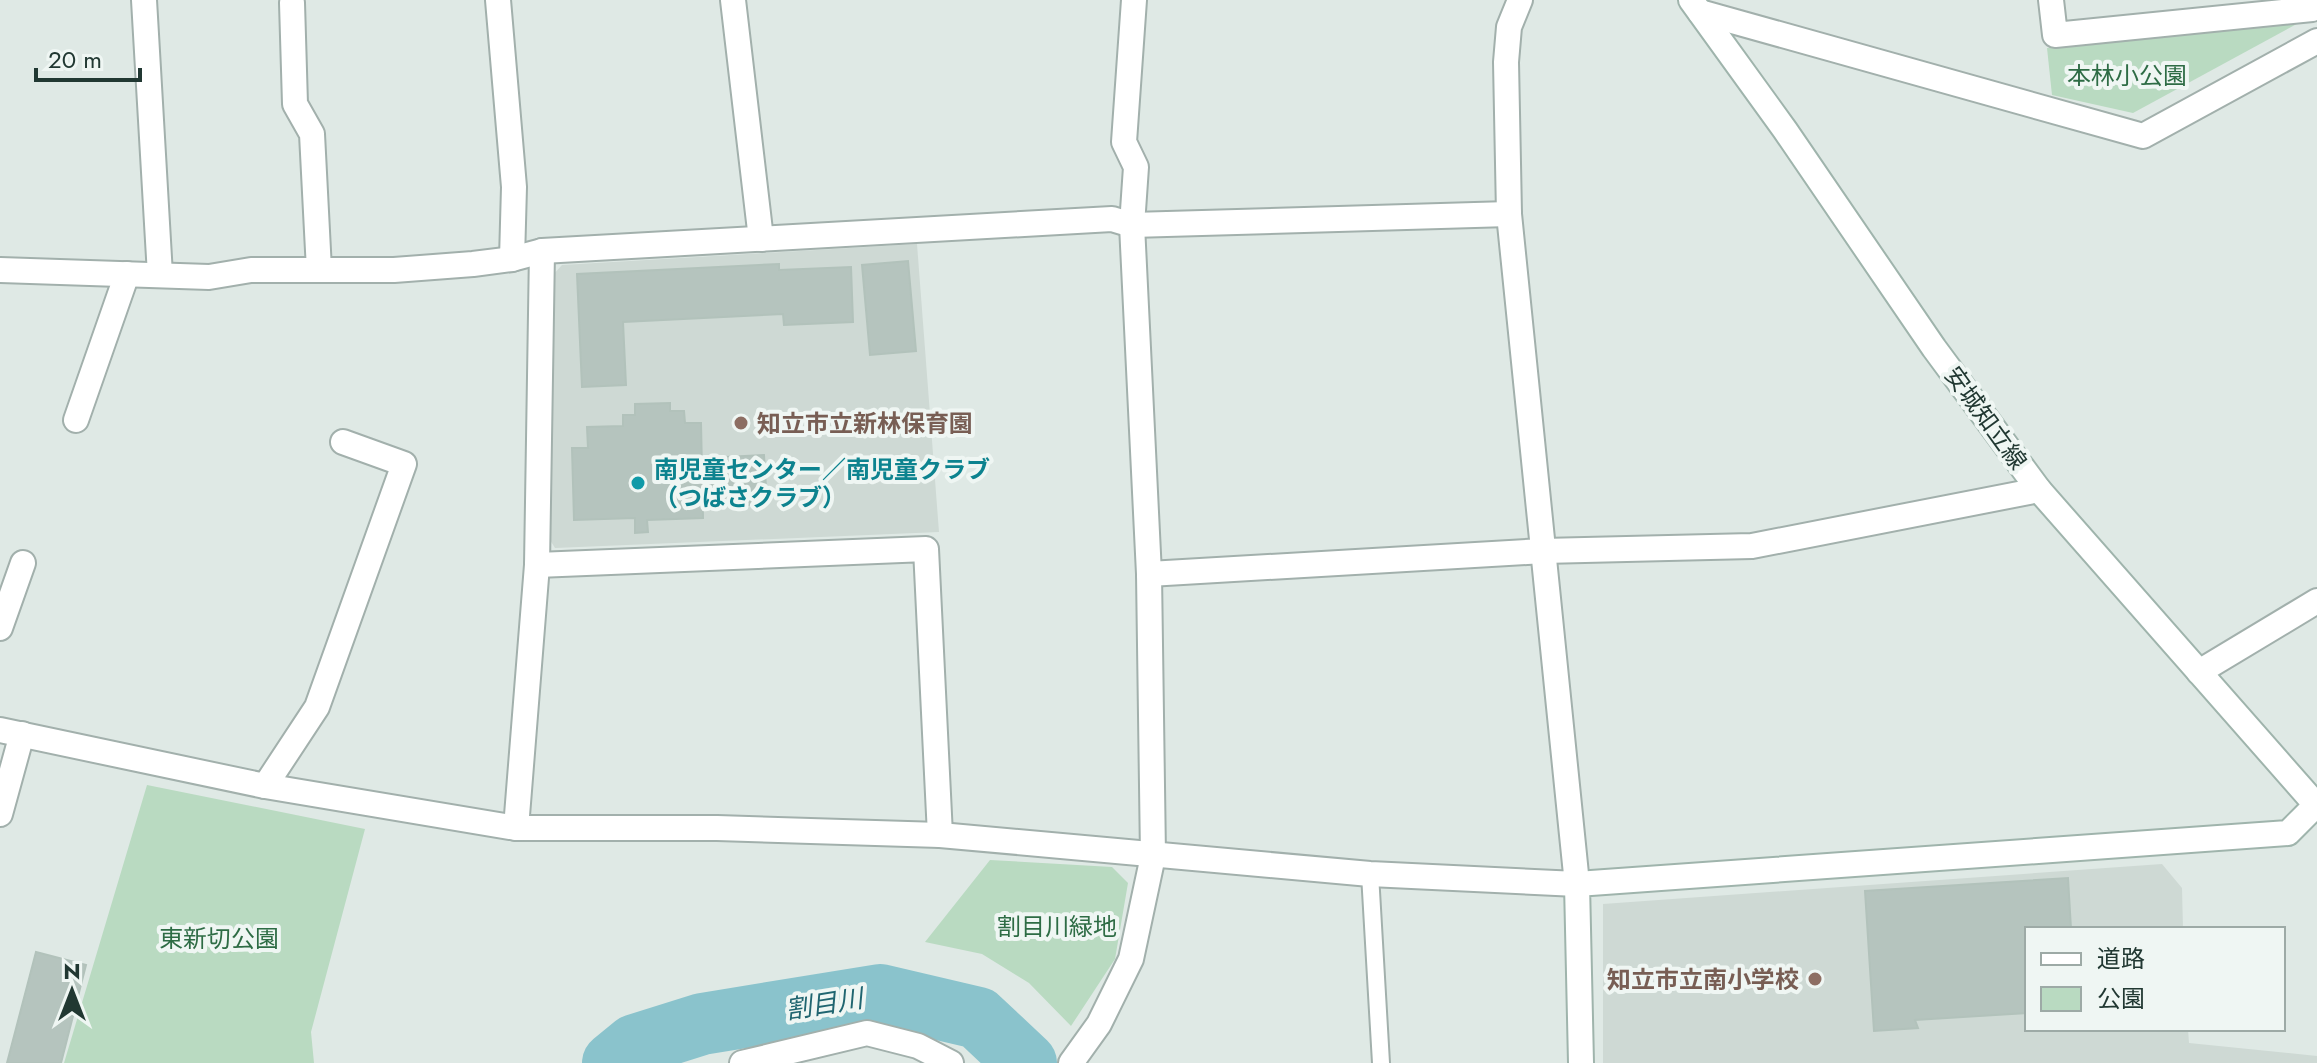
<svg xmlns="http://www.w3.org/2000/svg" width="2317" height="1063" font-family="Jost,'Noto Sans JP',sans-serif">
<style>
.built{fill:#ced9d4}
.green{fill:#b9dac1}
.lines{fill:none;stroke-linecap:round;stroke-linejoin:round}
.river{stroke:#8ac3cc;stroke-width:62}
.building{fill:#b5c4be;stroke:#b2c2bb;stroke-width:2}
.lane-casing{stroke:#a2b0ac;stroke-width:20}
.street-casing{stroke:#a2b0ac;stroke-width:28}
.secondary-casing{stroke:#9fb4ac;stroke-width:28}
.lane{stroke:#fff;stroke-width:16}
.street{stroke:#fff;stroke-width:24}
.secondary{stroke:#fff;stroke-width:24}
.education-dot{fill:#8d6e63;stroke:#eff6f3;stroke-width:3}
.culture-dot{fill:#0f9aa8;stroke:#eff6f3;stroke-width:3}
.labels{text-anchor:middle;dominant-baseline:central;stroke-width:8;stroke-linejoin:round;paint-order:stroke}
.park-label{font-size:24px;fill:#2e6c45;stroke:#eff6f3}
.street-label{font-size:24px;fill:#213832;stroke:#eff6f3}
.education-label{font-size:24px;font-weight:bold;fill:#785e54;stroke:#eff6f3;text-anchor:start}
.culture-label{font-size:24px;font-weight:bold;fill:#0d838f;stroke:#eff6f3;text-anchor:start}
.water-label{font-size:26px;font-style:italic;fill:#206570;stroke:#eff6f3}
</style>
<rect width="100%" height="100%" fill="#dfe9e5"/>
<g class="built">
<path d="M 917,244 L 939,532 L 555,548 L 547,535 L 553,391 L 552,276 L 562,265 Z"/>
<path d="M 2162,864 L 2182,888 L 2183,929 L 2027,929 L 2027,1029 L 2188,1029 L 2189,1043 L 2317,1056 L 2317,1063 L 1603,1063 L 1603,904 Z"/>
</g>
<g class="green">
<path d="M 2306,19 L 2133,113 L 2052,95 L 2047,48 Z"/>
<path d="M 147,785 L 365,829 L 311,1032 L 314,1063 L 64,1063 Z"/>
<path d="M 990,860 L 1112,867 L 1128,883 L 1115,959 L 1071,1026 L 1029,983 L 982,954 L 925,942 Z"/>
</g>
<g class="lines">
<path class="river" d="M 613,1063 L 635,1045 L 702,1024 L 880,995 L 978,1018 L 1026,1063"/>
</g>
<g class="building">
<path d="M 908,261 L 916,351 L 870,355 L 862,265 Z"/>
<path d="M 779,264 L 779,270 L 851,267 L 853,322 L 784,325 L 783,314 L 623,322 L 626,385 L 582,387 L 577,274 Z"/>
<path d="M 670,403 L 670,411 L 684,411 L 685,423 L 701,423 L 703,518 L 647,520 L 648,532 L 635,533 L 635,518 L 574,520 L 572,448 L 588,448 L 587,427 L 623,426 L 623,415 L 635,415 L 635,404 Z"/>
<path d="M 764,455 L 767,504 L 709,507 L 707,458 Z"/>
<path d="M 2068,878 L 2071,929 L 2027,929 L 2027,1013 L 1915,1020 L 1918,1028 L 1874,1031 L 1865,891 Z"/>
<path d="M 36,952 L 86,965 L 61,1063 L 7,1063 Z"/>
</g>
<g class="lines">
<defs>
<path id="lane" d="M 1370,874 L 1381,1063"/>
<g id="street">
<path d="M 144,0 L 160,275"/>
<path d="M 498,0 L 514,187 L 512,259"/>
<path d="M 733,0 L 761,239"/>
<path d="M 2051,0 L 2055,35 L 2312,9 L 2317,6"/>
<path d="M 292,3 L 295,104 L 312,134 L 319,270"/>
<path d="M 1700,12 L 2143,136 L 2317,41"/>
<path d="M 0,270 L 209,277 L 251,270 L 394,270 L 473,264 L 512,259 L 542,251 L 1112,219 L 1132,225 L 1509,214"/>
<path d="M 76,420 L 127,274"/>
<path d="M 537,565 L 926,549 L 940,835"/>
<path d="M 1149,574 L 1543,551 L 1752,546 L 2039,490"/>
<path d="M 0,628 L 23,563"/>
<path d="M 2199,672 L 2317,601"/>
<path d="M 0,730 L 265,786 L 516,828 L 717,828 L 940,835 L 1370,874 L 1577,884 L 1509,214 L 1506,62 L 1509,27 L 1520,0"/>
<path d="M 265,786 L 317,707 L 404,464 L 343,442"/>
<path d="M 0,814 L 22,734"/>
<path d="M 516,828 L 537,565 L 542,251"/>
<path d="M 742,1063 L 867,1033 L 918,1046 L 951,1063"/>
<path d="M 1071,1063 L 1099,1024 L 1131,959 L 1153,856 L 1149,574 L 1132,225 L 1136,167 L 1124,142 L 1134,0"/>
</g>
<g id="secondary">
<path d="M 1691,0 L 1785,130 L 1934,348 L 2039,490 L 2317,806"/>
<path d="M 1581,1063 L 1577,884 L 2288,833 L 2316,805"/>
</g>
</defs>
<use href="#lane" class="lane-casing"/>
<use href="#street" class="street-casing"/>
<use href="#secondary" class="secondary-casing"/>
<use href="#lane" class="lane"/>
<use href="#street" class="street"/>
<use href="#secondary" class="secondary"/>
</g>
<g class="education-dot">
<circle cx="741" cy="423" r="8"/>
<circle cx="1815" cy="979" r="8"/>
</g>
<circle class="culture-dot" cx="638" cy="483" r="8"/>
<g class="labels">
<g class="park-label">
<text x="2127" y="75">本林小公園</text>
<text x="1057" y="926">割目川緑地</text>
<text x="219" y="938">東新切公園</text>
</g>
<g class="street-label">
<text transform="translate(1986 418) rotate(54)">安城知立線</text>
</g>
<g class="education-label">
<text x="757" y="423">知立市立新林保育園</text>
<text x="1799" y="979" text-anchor="end">知立市立南小学校</text>
</g>
<g class="culture-label">
<text x="654" y="469">南児童センター／南児童クラブ<tspan x="654" dy="28">（つばさクラブ）</tspan></text>
</g>
<g class="water-label">
<text transform="translate(824 1004) rotate(-9)">割目川</text>
</g>
</g>
<rect x="2025" y="927" width="260" height="104" fill="#eff6f3" stroke="#9daaa6" stroke-width="2"/>
<rect x="2041" y="953" width="40" height="12" fill="#ffffff" stroke="#9daaa6" stroke-width="2"/>
<text x="2097" y="967" font-size="24" fill="#213832">道路</text>
<rect x="2041" y="987" width="40" height="24" fill="#b9dac1" stroke="#9daaa6" stroke-width="2"/>
<text x="2097" y="1007" font-size="24" fill="#213832">公園</text>
<g transform="translate(72 991)" stroke="#eff6f3" stroke-width="6" paint-order="stroke">
<path d="M0-6L14 30L0 20L-14 30Z" fill="#213832"/>
<text y="-12" font-size="22" font-weight="bold" text-anchor="middle" fill="#213832">N</text>
</g>
<path d="M36 68v12h104v-12" fill="none" stroke="#213832" stroke-width="4"/>
<text x="48" y="68" font-size="24" fill="#213832" stroke="#eff6f3" stroke-width="6" paint-order="stroke">20 m</text>
</svg>
